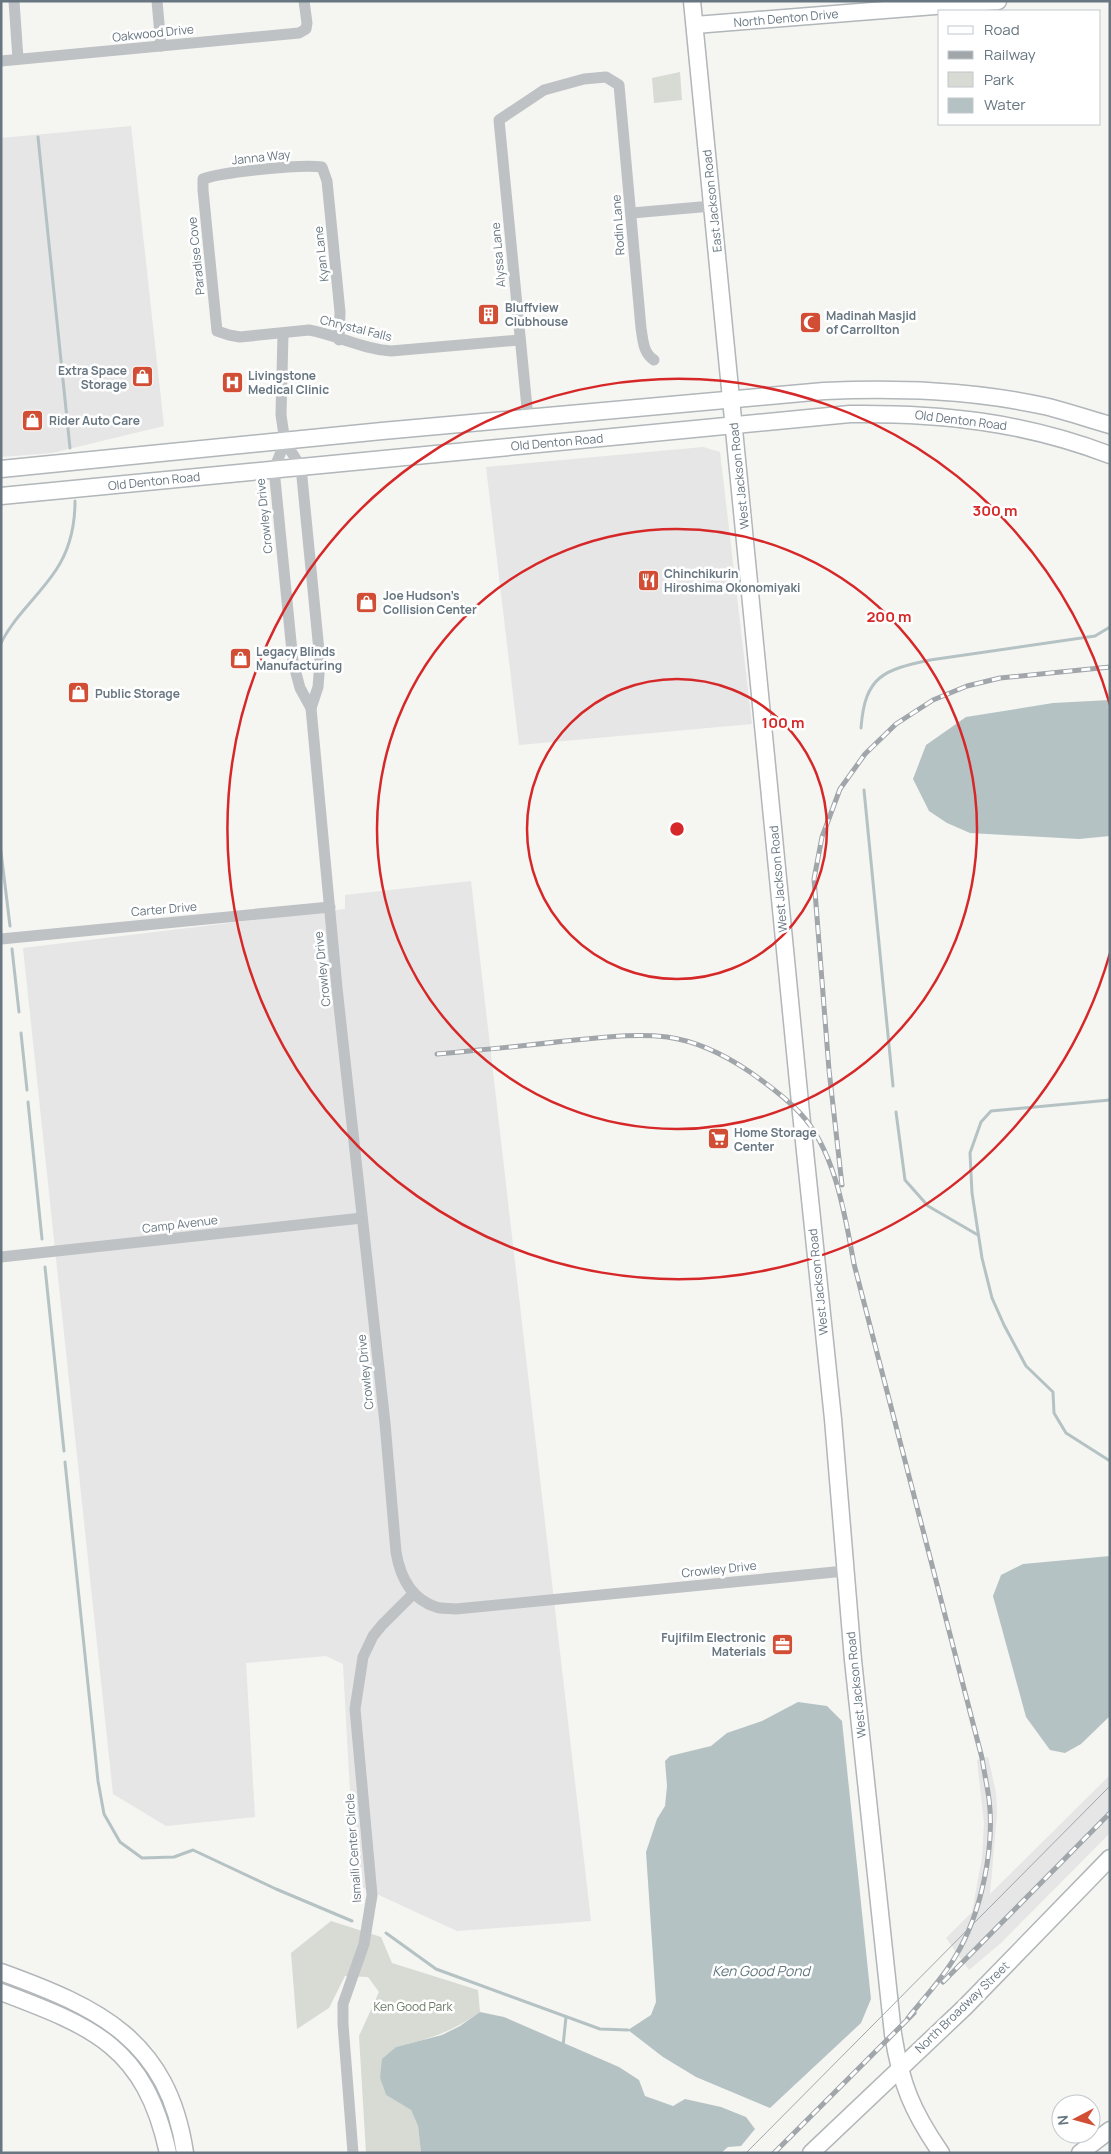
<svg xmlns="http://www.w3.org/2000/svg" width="1111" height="2154" font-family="Manrope,sans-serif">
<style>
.built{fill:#e5e6e5}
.green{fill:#d7dbd3}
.water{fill:#b5c2c4}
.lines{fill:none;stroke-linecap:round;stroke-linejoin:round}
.stream{stroke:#b5c2c4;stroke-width:3}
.secondary-casing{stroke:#b1b6b9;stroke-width:19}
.street{stroke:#bec2c5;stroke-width:11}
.secondary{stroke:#fff;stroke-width:16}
.tram{stroke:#a0a6aa;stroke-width:1}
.rail-casing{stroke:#a0a6aa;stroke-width:5}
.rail{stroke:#fff;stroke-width:3;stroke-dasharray:9;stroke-linecap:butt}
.ring{fill:none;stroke:#d62828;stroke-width:2.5}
.labels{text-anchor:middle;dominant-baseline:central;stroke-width:5;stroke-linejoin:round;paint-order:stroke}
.street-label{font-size:12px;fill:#677680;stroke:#fff}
.poi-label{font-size:12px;font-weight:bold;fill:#677680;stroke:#fff;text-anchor:start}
.park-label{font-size:12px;fill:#6a7865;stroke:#fff}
.water-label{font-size:14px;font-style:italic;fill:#63777d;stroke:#fff}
.centre{fill:#d62828;stroke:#fff;stroke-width:2.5}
.ring-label{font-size:15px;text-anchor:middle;font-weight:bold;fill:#d62828;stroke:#fff;stroke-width:5;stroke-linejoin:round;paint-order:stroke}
</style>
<rect width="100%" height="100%" fill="#f5f5f2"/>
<g class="built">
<path d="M 131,126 L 164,426 L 52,453 L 1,457 L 1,138 Z"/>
<path d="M 703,447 L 720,452 L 752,724 L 519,745 L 486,467 Z"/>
<path d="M 471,881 L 591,1921 L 457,1931 L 355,1884 L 343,1664 L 326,1656 L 246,1663 L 255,1817 L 166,1826 L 113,1794 L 23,948 L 345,909 L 345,895 Z"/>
<path d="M 988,1757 L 996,1793 L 997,1814 L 990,1894 L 1110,1775 L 1110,1833 L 1001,1943 L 969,1970 L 946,1938 L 972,1912 L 982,1858 L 984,1823 L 977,1760 Z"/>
</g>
<g class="green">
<path d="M 680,72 L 682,100 L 654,103 L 652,78 Z"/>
<path d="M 331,1921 L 381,1937 L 392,1963 L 478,1990 L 480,2012 C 450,2033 431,2038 396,2047 L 380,2078 L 386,2095 L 411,2110 L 418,2126 L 421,2153 L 366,2153 L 359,2036 L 379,1992 L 368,1977 L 345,1976 L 329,2008 L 297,2029 L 291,1953 Z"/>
</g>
<g class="water">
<path d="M 1110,700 L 1110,836 L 1079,839 L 970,833 L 947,823 L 929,811 L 913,779 L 926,745 L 966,717 L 1053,703 Z"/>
<path d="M 1110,1556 L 1110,1716 L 1081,1744 L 1065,1753 L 1050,1750 L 1026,1717 L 993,1596 L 1001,1575 L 1023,1564 Z"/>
<path d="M 798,1702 L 827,1706 L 842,1721 L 871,1999 L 861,2023 L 770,2108 L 696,2077 L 663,2057 L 628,2030 L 651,2015 L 656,2002 L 646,1852 L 657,1819 L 665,1806 L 667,1786 L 665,1761 L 670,1756 L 711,1746 L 727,1733 L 762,1721 Z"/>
<path d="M 480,2012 L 504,2017 L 619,2067 L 639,2080 L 645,2096 L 673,2106 L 685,2099 L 721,2107 L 746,2117 L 755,2129 L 741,2146 L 728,2147 L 721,2153 L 421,2153 L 418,2126 L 411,2110 L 386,2095 L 380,2078 L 382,2059 L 396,2047 L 442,2035 L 460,2026 Z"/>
</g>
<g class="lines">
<g class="stream">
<path d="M 38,137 L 70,448"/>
<path d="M 1,643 C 15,615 39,596 56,570 C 70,549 75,524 75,501"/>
<path d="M 861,728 C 865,676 883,670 930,660 L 1095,636 L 1110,627"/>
<path d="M 864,790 L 893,1086"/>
<path d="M 1,852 L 10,926"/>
<path d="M 12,949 L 19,1012"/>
<path d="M 21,1033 L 27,1090"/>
<path d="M 1110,1100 L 991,1111 L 981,1122 L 970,1153 L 972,1193 L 982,1258 L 992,1298 L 1004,1325 L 1026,1366 L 1053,1392 L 1054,1413 L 1066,1433 L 1110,1461"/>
<path d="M 28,1102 L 42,1239"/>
<path d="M 896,1112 L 905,1180 L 928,1206 L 978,1235"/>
<path d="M 45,1267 L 64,1451"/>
<path d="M 65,1462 L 98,1781 L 104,1814 L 120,1842 L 142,1858 L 174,1857 L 193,1850 L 276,1889 L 352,1921"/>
<path d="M 386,1933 L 436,1969 L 600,2029 L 628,2030"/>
<path d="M 563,2046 L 566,2017"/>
</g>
<defs>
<g id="secondary">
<path d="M 692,1 L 801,1113 L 833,1419 L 853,1660 L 893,2034 C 901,2084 912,2111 941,2153"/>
<path d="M 695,25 L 998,1"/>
<path d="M 1,469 L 382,431 L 824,391 C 898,388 971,390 1044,406 C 1066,411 1088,419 1110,425"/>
<path d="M 1,496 L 850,414 C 941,413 1024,422 1110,455"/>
<path d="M 1,1972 C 100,2008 168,2040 185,2153"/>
<path d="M 1,1992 C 94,2027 145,2047 168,2153"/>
<path d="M 811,2153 L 965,2007 L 1110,1858"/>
<path d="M 1080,2153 L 1110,2130"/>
</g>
</defs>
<use href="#secondary" class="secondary-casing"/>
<g class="street">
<path d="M 14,1 L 18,59"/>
<path d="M 157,1 L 161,46"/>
<path d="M 1,61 L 299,33 L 306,29 L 307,23 L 304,1"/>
<path d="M 632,213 L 712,206"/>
<path d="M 283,334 L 281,415 L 285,442 L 301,467 L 320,661 L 318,687 L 311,708"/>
<path d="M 339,340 L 340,312 L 327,181 L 322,167 C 301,164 222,172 203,179 L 203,190 L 217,331 L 229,335 L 240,337 L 309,330 C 337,335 362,349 391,351 L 519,340"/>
<path d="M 528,418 L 499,120 L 544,90 L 584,79 L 606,77 L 619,85 L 641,328 C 643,340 643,353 654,360"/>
<path d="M 285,442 L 274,469 L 293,662 L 300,688 L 311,708 L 337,988 L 385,1423 L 396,1552 C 400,1576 411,1599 436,1607 C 442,1609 450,1608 456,1609 L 845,1571"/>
<path d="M 1,939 L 330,907"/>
<path d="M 1,1257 L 362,1218"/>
<path d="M 353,2153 L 343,2024 L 343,2004 L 364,1944 L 372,1895 L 355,1709 L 363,1657 L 373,1636 L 382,1625 L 414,1593"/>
</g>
<use href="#secondary" class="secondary"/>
<path class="tram" d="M 746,2153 L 1110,1786"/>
<defs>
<g id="rail">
<path d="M 437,1054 C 480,1050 523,1046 565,1041 C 599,1038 633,1033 667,1037 C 697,1041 725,1055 750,1072 C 767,1084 785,1097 800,1113 C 835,1150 845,1215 854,1264 L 982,1758 C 984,1771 987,1785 989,1799 C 995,1848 981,1915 955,1957 C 942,1979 924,1998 908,2018"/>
<path d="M 842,1185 L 829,1070 L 814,879 L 822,837 L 840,789 L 865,754 L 896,724 L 933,700 L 967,686 L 1000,678 L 1110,667"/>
<path d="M 943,1982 L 1110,1813"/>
<path d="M 774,2153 L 914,2013"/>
</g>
</defs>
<use href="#rail" class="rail-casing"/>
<use href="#rail" class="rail"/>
</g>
<g class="ring">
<circle cx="677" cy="829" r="150"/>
<circle cx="677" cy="829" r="300"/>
<path d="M1110 953A450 450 0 1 1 1110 705"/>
</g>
<defs>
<symbol id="building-square" viewBox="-11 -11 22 22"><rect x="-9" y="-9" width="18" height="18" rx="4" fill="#d14e35" stroke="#fff"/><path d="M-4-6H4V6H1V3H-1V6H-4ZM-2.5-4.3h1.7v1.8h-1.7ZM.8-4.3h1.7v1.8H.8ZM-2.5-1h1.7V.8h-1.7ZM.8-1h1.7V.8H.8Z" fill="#fff"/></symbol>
<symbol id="mosque-square" viewBox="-11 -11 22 22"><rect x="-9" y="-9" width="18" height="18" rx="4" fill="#d14e35" stroke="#fff"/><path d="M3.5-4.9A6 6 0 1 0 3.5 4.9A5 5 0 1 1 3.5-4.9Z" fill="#fff"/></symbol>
<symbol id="shop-square" viewBox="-11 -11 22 22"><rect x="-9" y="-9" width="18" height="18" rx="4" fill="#d14e35" stroke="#fff"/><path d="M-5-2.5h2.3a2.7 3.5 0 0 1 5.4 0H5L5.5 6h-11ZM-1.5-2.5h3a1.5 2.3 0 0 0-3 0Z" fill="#fff"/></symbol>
<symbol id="hospital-square" viewBox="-11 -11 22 22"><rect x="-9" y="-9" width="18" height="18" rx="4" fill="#d14e35" stroke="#fff"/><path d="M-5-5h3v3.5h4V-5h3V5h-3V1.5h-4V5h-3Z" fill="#fff"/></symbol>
<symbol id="restaurant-square" viewBox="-11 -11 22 22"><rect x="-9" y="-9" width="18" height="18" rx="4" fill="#d14e35" stroke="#fff"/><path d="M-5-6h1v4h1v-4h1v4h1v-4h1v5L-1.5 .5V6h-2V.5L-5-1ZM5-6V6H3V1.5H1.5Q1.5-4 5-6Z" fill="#fff"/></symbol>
<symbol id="supermarket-square" viewBox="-11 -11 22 22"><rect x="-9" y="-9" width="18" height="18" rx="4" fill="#d14e35" stroke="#fff"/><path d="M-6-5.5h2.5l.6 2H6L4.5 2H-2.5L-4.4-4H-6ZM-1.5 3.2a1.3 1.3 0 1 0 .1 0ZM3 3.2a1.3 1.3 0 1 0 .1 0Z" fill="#fff"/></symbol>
<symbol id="office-square" viewBox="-11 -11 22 22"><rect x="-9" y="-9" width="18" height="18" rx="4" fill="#d14e35" stroke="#fff"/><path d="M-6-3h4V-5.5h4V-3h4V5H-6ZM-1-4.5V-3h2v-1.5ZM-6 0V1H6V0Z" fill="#fff"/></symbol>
</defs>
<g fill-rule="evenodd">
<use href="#building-square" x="476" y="302" width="25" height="25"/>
<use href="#mosque-square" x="798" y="310" width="25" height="25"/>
<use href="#shop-square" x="130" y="364" width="25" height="25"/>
<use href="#hospital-square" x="220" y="370" width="25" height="25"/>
<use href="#shop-square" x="20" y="408" width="25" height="25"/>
<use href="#restaurant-square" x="636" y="568" width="25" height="25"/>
<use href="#shop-square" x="354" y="590" width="25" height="25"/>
<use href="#shop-square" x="228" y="646" width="25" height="25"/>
<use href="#shop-square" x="66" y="680" width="25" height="25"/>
<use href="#supermarket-square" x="706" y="1126" width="25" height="25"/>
<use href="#office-square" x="770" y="1632" width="25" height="25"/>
</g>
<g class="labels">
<g class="street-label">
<text transform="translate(786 18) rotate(-5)">North Denton Drive</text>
<text transform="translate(153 33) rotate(-6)">Oakwood Drive</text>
<text transform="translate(261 157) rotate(-6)">Janna Way</text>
<text transform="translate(712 201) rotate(-96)">East Jackson Road</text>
<text transform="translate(618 225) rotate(-94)">Rodin Lane</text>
<text transform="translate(321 254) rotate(-96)">Kyan Lane</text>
<text transform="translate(498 255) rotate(-95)">Alyssa Lane</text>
<text transform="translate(196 256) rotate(-96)">Paradise Cove</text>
<text transform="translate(356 328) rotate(14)">Chrystal Falls</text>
<text transform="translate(961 420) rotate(7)">Old Denton Road</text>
<text transform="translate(557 442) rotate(-5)">Old Denton Road</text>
<text transform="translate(739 476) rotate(-96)">West Jackson Road</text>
<text transform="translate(154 481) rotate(-6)">Old Denton Road</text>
<text transform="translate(264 516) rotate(-96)">Crowley Drive</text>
<text transform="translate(778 879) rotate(-95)">West Jackson Road</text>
<text transform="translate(164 909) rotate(-5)">Carter Drive</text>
<text transform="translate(322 969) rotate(-96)">Crowley Drive</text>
<text transform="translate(180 1224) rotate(-7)">Camp Avenue</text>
<text transform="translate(818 1282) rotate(-96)">West Jackson Road</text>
<text transform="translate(365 1372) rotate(-96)">Crowley Drive</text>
<text transform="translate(719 1569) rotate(-6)">Crowley Drive</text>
<text transform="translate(856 1685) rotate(-96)">West Jackson Road</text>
<text transform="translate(353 1848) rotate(-94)">Ismaili Center Circle</text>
<text transform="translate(962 2007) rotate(-44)">North Broadway Street</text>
</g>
<g class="poi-label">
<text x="505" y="307">Bluffview<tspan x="505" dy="14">Clubhouse</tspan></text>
<text x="826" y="315">Madinah Masjid<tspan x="826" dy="14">of Carrollton</tspan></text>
<text x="127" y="370" text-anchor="end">Extra Space<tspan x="127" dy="14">Storage</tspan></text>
<text x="248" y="375">Livingstone<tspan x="248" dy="14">Medical Clinic</tspan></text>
<text x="49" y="420">Rider Auto Care</text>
<text x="664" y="573">Chinchikurin<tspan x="664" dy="14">Hiroshima Okonomiyaki</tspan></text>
<text x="383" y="595">Joe Hudson’s<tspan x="383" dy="14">Collision Center</tspan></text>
<text x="256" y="651">Legacy Blinds<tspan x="256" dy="14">Manufacturing</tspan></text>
<text x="95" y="693">Public Storage</text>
<text x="734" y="1132">Home Storage<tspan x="734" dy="14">Center</tspan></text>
<text x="766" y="1637" text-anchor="end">Fujifilm Electronic<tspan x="766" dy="14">Materials</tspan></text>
</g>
<g class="park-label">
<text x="413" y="2006">Ken Good Park</text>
</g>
<g class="water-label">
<text x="761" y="1970">Ken Good Pond</text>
</g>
</g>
<circle cx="677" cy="829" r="8" class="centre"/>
<g class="ring-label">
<text x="995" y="516">300 m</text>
<text x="889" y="622">200 m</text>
<text x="783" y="728">100 m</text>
</g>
<rect width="1111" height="2154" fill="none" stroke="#677680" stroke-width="5"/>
<rect x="938" y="10" width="162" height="115" fill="#ffffff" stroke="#c2c8cc"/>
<rect x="948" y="26" width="25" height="8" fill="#ffffff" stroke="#c2c8cc"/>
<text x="984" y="35" font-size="15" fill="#677680">Road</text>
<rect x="948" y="51" width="25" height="8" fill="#a0a6aa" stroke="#c2c8cc"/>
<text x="984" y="60" font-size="15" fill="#677680">Railway</text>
<rect x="948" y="72" width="25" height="15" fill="#d7dbd3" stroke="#c2c8cc"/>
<text x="984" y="85" font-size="15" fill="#677680">Park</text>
<rect x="948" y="98" width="25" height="15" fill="#b5c2c4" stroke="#c2c8cc"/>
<text x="984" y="110" font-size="15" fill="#677680">Water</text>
<g transform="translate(1076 2119) rotate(264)"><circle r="24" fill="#ffffff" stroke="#c2c8cc"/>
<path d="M0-4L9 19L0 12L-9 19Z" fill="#d14e35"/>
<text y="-8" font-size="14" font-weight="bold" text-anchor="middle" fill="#677680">N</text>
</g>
</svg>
